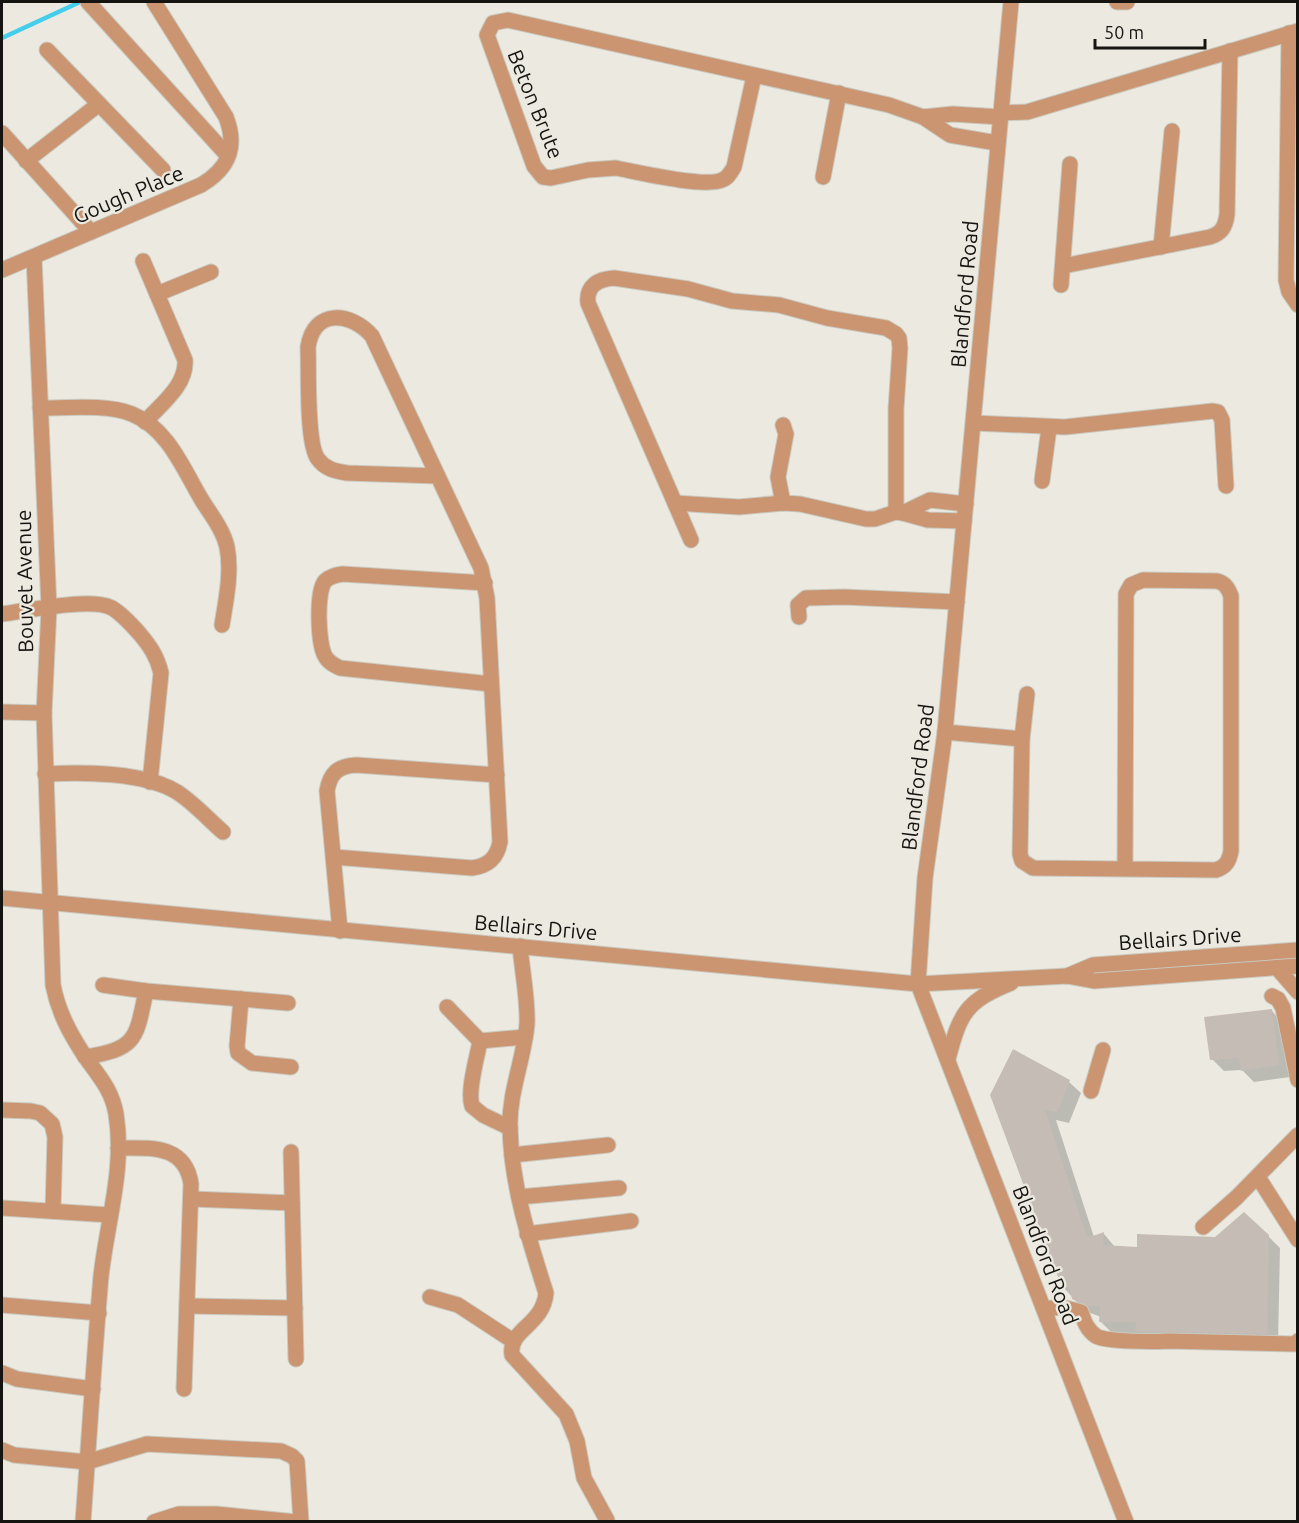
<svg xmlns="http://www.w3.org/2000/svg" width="1299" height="1523" font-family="Ubuntu,sans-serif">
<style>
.shadow{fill:#0003}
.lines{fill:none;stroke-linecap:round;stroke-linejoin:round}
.stream{stroke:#44ceeb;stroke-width:4.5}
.building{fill:#c5bcb6}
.minor-casing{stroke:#cac8bf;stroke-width:17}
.minor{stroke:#ca9570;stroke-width:15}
.labels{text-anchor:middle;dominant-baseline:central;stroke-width:4.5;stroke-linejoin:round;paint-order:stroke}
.street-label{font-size:21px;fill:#151411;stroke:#eceae0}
</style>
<rect width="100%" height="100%" fill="#eceae0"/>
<g class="shadow">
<path d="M 1272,1011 L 1283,1023 L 1290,1077 L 1254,1082 L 1242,1070 L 1224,1071 L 1212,1059 Z"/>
<path d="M 1069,1082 L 1081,1093 L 1069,1123 L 1056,1120 L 1094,1237 L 1104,1234 L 1115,1247 L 1138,1248 L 1216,1238 L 1268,1236 L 1280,1248 L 1278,1345 L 1148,1343 L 1138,1333 L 1112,1333 L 1100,1321 L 1101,1317 L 1085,1311 L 1063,1287 L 992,1095 Z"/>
</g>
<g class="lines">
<path class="stream" d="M 2,38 L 80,2"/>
</g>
<g class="building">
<path d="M 1272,1009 L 1279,1065 L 1241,1071 L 1239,1058 L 1210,1060 L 1204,1017 Z"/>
<path d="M 1013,1049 L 1070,1080 L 1057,1112 L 1045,1110 L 1087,1238 L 1104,1232 L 1103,1245 L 1137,1247 L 1137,1234 L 1215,1237 L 1244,1212 L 1269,1235 L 1267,1334 L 1135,1331 L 1136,1322 L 1099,1322 L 1100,1306 L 1088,1306 L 1072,1299 L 1069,1287 L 1062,1288 L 990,1095 Z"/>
</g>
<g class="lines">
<defs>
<g id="minor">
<path d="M 88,2 L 228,156"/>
<path d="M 1011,2 L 945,732 L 925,878 L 918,984 L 1126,1522"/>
<path d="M 1117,2 L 1127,2"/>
<path d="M 1289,33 L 1286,280 L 1289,292 L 1298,305"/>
<path d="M 47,50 L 163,170"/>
<path d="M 754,76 L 734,167 C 731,172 728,178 722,180 C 704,188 637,172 616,168 L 588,170 L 551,178 L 543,177 L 534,166 L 487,35 L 493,23 L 508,20 L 889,105 L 923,117 L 950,135 L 997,143"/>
<path d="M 1001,113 L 1027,112 L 1298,31"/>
<path d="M 923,117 L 953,114 L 1000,117"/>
<path d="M 2,133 L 91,232"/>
<path d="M 26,161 L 99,104"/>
<path d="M 823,177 L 839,93"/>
<path d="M 1161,247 L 1172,131"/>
<path d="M 34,257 L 49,608 L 44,713 L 53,985 C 58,1011 69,1032 84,1055 C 97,1074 112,1089 116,1114 C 125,1168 107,1222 101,1276 C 94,1358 89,1440 83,1522"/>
<path d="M 143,261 L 185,360 C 187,385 161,404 145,422"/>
<path d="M 1063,266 L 1210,237 C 1222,233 1225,227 1227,215 L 1230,51"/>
<path d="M 2,270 L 201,185 C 228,169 238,148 226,117 L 154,2"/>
<path d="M 1061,285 L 1070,164"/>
<path d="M 157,294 L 211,272"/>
<path d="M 40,408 C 67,408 107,404 132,414 C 169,429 184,471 203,502 C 212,516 223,530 227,547 C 232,572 226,600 222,625"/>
<path d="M 974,423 L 1065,427 L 1213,411 L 1218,412 L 1222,420 L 1226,486"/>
<path d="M 1042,481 L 1049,428"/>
<path d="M 675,503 L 739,507 L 783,503 L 800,504 L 866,519 L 875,519 L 896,512 L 903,513 L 928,520 L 964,521"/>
<path d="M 783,503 L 778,477 L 786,434 L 783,425"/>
<path d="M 903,513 L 930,500 L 966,504"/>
<path d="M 691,540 L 588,303 C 586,286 598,279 614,278 L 688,289 L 732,301 L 779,305 L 827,318 L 886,328 L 896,334 L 899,338 L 900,348 L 896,409 L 896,512"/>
<path d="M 485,583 L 343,574 C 336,575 330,576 325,581 C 316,592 318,644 325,656 C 328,662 334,665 340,668 L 491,684"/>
<path d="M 2,614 C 27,611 90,597 112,608 C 122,614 131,624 139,633 C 150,646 157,656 161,673 L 150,782"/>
<path d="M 799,617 L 798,605 L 806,598 L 844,597 L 957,602"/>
<path d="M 1027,694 L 1022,739 L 1020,854 L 1022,861 L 1033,868 L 1216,870 C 1226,867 1229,861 1231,851 L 1231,596 C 1228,588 1225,583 1217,581 L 1143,580 L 1131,585 L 1126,594 L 1125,869"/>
<path d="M 2,712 L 44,713"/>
<path d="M 945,732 L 1022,739"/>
<path d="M 45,774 C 82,772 144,772 177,792 C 194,803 208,819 223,832"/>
<path d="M 334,857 L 472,868 C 488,866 497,858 500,842 L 487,598 L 481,568 L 372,336 C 351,312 314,308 308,347 C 309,369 306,444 318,459 C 325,469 335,471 347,473 L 438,476"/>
<path d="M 2,898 L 918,984 L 1067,976 L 1094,981 L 1298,966"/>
<path d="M 340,931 L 327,791 C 330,773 338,766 356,765 L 497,775"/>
<path d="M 520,946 C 522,971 528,999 527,1024 C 524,1059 509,1092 510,1127 C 511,1184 529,1240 546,1293 C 543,1326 508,1329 512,1355 L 566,1414 L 577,1441 L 584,1478 L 607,1520"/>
<path d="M 1277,968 L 1298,992"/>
<path d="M 1067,976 L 1093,965 L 1298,950"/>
<path d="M 103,985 L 146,991 L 288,1003"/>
<path d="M 1272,996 L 1278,999 L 1283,1008 L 1298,1080"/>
<path d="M 241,999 L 237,1046 L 238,1053 L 252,1063 L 291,1067"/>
<path d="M 447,1007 L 480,1041"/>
<path d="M 85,1057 C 137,1049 136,1039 146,991"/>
<path d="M 948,1059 C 960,1013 966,1001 1011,983"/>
<path d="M 1091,1091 L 1103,1050"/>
<path d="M 2,1110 L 31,1111 L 40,1113 L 52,1124 L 55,1137 L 53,1211"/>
<path d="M 510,1128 L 483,1115 L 472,1106 C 467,1091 477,1058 480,1041 L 525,1037"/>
<path d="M 118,1148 C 150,1148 185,1144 191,1184 L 184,1389"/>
<path d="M 291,1152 L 296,1359"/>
<path d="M 512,1155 L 608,1145"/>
<path d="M 1258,1177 L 1298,1240"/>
<path d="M 519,1197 L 619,1188"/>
<path d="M 191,1199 L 292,1203"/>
<path d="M 2,1208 L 110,1215"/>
<path d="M 1203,1227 L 1236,1198 L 1298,1135"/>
<path d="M 527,1234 L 631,1221"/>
<path d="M 430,1297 L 458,1305 L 513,1341"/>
<path d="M 2,1305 L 99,1313"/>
<path d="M 187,1306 L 295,1308"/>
<path d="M 1044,1309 L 1062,1307 L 1081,1312 C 1084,1321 1087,1330 1096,1336 C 1106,1342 1155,1342 1168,1341 L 1295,1344 L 1298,1341"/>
<path d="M 2,1373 L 17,1379 L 93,1389"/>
<path d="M 2,1450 L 14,1455 L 87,1462 L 147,1444 L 281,1451 L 292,1456 L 297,1461 L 301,1522"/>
<path d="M 154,1522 L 179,1514 L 216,1514 L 297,1522"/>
</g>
</defs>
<use href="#minor" class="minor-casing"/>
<use href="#minor" class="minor"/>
</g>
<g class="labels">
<g class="street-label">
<text transform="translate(536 104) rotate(68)">Beton Brute</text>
<text transform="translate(128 194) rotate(-23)">Gough Place</text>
<text transform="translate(964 294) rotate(-85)">Blandford Road</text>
<text transform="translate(24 581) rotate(-91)">Bouvet Avenue</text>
<text transform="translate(917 777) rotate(-83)">Blandford Road</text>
<text transform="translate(536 927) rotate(5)">Bellairs Drive</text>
<text transform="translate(1180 938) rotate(-4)">Bellairs Drive</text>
<text transform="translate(1046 1255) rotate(69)">Blandford Road</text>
</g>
</g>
<rect width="1299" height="1523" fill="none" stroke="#151411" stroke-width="6"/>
<path d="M1095 39v9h110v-9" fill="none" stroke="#151411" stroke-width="3"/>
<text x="1104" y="39" font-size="18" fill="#151411" stroke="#eceae0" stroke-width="4.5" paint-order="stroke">50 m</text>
</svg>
